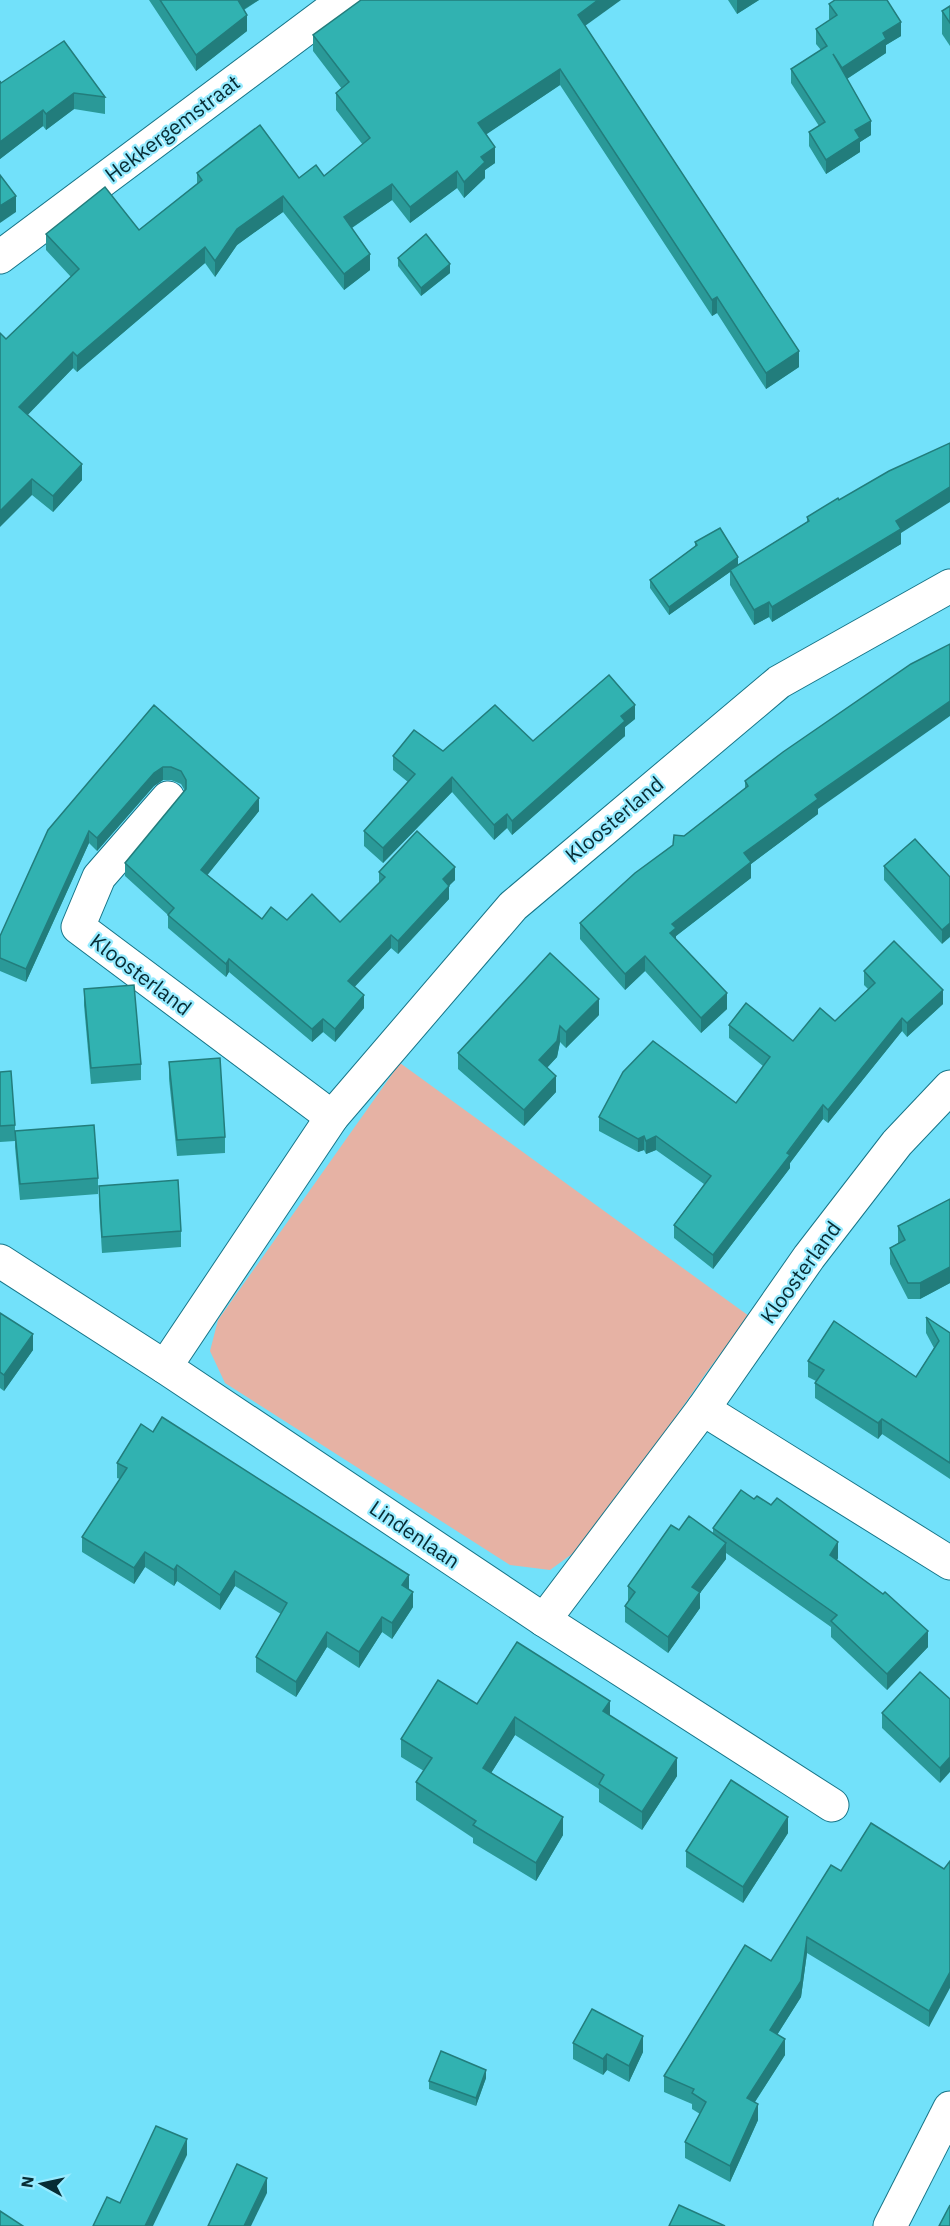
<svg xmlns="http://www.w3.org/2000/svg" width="950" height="2226" font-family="'IBM Plex Sans',sans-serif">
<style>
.green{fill:#e6b2a4}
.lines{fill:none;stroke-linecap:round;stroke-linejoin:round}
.minor-casing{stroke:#177588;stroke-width:35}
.minor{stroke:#fff;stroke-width:33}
.wall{fill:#2a9998}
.shaded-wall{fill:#227d7c}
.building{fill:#31b2b1;stroke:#227d7c;stroke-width:1.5}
.labels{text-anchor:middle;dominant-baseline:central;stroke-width:4.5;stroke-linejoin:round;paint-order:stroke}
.street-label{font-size:21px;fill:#072c34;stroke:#97ebff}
</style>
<rect width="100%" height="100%" fill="#72e1fa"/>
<path class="green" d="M 400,1063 L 749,1316 L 706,1373 L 590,1541 L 550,1570 L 510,1565 L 225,1383 L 210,1351 L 218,1320 Z"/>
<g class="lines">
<defs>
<g id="minor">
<path d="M 0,257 L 344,0"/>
<path d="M 168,798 L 99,877 L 78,927 L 332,1117"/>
<path d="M 0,1261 L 165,1367 L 544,1620 L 832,1805"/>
<path d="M 165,1367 L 332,1117 L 513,906 L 779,682 L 950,586"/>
<path d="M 703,1409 L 950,1563"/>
<path d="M 544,1620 L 703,1409 L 809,1257 L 897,1143 L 950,1087"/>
<path d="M 890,2226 L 950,2108"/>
</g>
</defs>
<use href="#minor" class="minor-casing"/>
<use href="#minor" class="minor"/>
</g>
<g class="wall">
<path d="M 149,0 L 259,0 L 244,10 L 247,31 L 196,71 Z"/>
<path d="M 728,0 L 759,0 L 737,14 Z"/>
<path d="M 829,4 L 901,36 L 886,45 L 886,53 L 847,79 L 871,135 L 860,142 L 860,152 L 826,174 L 809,146 L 809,132 L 819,126 L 791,83 L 791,69 L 821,50 L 816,44 L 816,29 L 830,20 L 829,19 Z"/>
<path d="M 950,6 L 950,46 L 942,34 L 942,11 Z"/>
<path d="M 585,26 L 799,367 L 766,389 L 717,313 L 712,316 L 560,85 L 486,134 L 495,163 L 485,170 L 485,178 L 464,198 L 457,188 L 410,223 L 392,200 L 352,228 L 370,270 L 344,290 L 283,212 L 237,245 L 215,277 L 205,263 L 77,372 L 73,368 L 27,415 L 82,480 L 53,512 L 32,495 L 6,339 L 71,277 L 46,250 L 46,234 L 139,230 L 197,185 L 197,173 L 299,178 L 324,176 L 363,145 L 336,110 L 336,93 L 342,89 L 313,51 L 313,35 Z"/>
<path d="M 0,81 L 1,83 L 105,97 L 105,114 L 74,109 L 46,130 L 43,126 L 0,159 Z"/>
<path d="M 398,258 L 450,273 L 421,296 L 398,266 Z"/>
<path d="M 839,500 L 901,533 L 901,544 L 772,622 L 769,617 L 754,625 L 730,585 L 730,572 L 669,615 L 650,588 L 650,580 L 695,547 L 695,542 L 738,565 L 807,522 L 807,517 Z"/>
<path d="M 154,705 L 259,811 L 207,875 L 262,919 L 340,922 L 379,883 L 379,872 L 455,880 L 449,885 L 449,899 L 424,926 L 398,954 L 391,948 L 354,987 L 364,1008 L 335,1042 L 323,1032 L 312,1042 L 229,972 L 226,977 L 168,928 L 168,915 L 125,876 L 125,863 L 185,791 L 181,784 L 171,780 L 163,780 L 154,786 L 97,851 L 89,843 L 26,982 L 0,971 L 0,936 Z"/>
<path d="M 635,719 L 625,727 L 625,736 L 512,835 L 507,828 L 494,840 L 452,792 L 383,863 L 364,846 L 364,831 L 408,782 L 393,770 L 393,756 L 533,741 Z"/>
<path d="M 745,781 L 818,809 L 818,814 L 751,864 L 751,878 L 676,936 L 676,939 L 727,1009 L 701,1033 L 645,971 L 625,990 L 580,939 L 580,923 L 684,836 L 745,788 Z"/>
<path d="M 884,866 L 950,877 L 942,944 L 884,880 Z"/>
<path d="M 864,971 L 943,1004 L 907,1037 L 902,1031 L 828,1123 L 823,1119 L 790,1163 L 790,1168 L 713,1269 L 674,1238 L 674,1225 L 704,1184 L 656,1150 L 646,1154 L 644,1150 L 638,1152 L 599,1131 L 599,1117 L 736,1103 L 763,1066 L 729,1038 L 729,1025 L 793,1041 L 835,1021 L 868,989 L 864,985 Z"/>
<path d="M 84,989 L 141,1064 L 141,1080 L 91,1084 L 84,1005 Z"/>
<path d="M 599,1015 L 566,1048 L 560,1042 L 557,1057 L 547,1068 L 556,1092 L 524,1126 L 458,1069 L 458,1053 Z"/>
<path d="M 169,1062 L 225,1137 L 225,1153 L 177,1156 L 169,1079 Z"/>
<path d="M 0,1072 L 15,1125 L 15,1141 L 0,1142 Z"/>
<path d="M 15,1131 L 98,1178 L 98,1194 L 20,1200 L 15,1147 Z"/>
<path d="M 99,1186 L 181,1231 L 181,1247 L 102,1253 L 99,1203 Z"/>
<path d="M 950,1199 L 950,1283 L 920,1299 L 908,1299 L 890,1264 L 890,1248 L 898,1243 L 898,1226 Z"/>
<path d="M 0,1313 L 33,1350 L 4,1391 L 0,1388 Z"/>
<path d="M 926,1317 L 950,1333 L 950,1479 L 882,1434 L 878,1439 L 815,1398 L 815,1383 L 816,1381 L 808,1377 L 808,1361 L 916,1377 L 934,1348 L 926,1333 Z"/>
<path d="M 117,1463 L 409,1589 L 413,1607 L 392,1639 L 382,1632 L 359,1668 L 327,1647 L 296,1697 L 256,1672 L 256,1657 L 281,1614 L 235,1586 L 220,1610 L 177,1581 L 174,1586 L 145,1567 L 134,1584 L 82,1552 L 82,1537 L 120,1479 L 117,1478 Z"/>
<path d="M 713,1528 L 838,1558 L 837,1560 L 928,1647 L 887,1690 L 831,1637 L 831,1627 L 726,1553 L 726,1559 L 700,1593 L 700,1608 L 668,1653 L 625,1622 L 625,1606 L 628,1602 L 628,1586 L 679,1530 L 713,1534 Z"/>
<path d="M 950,1699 L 940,1783 L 882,1728 L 882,1713 Z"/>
<path d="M 477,1704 L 610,1715 L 677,1776 L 642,1830 L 599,1802 L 599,1789 L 515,1735 L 491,1773 L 563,1835 L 536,1881 L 473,1843 L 473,1838 L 416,1800 L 416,1782 L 424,1771 L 401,1757 L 401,1739 Z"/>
<path d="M 788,1833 L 743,1903 L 686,1867 L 686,1851 Z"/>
<path d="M 944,1869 L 929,2027 L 807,1953 L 801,1997 L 777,2035 L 785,2055 L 755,2102 L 758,2120 L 730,2182 L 685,2158 L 685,2142 L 700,2114 L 692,2109 L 692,2104 L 664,2092 L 664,2076 L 771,1961 L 841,1871 Z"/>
<path d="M 573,2043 L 643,2052 L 629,2082 L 607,2070 L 603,2075 L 573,2059 Z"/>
<path d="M 486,2078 L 476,2106 L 429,2089 L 429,2081 Z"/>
</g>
<g class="shaded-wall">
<path d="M 236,0 L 259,0 L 236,14 Z"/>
<path d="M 598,0 L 621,0 L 578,31 L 578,15 Z"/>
<path d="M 737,0 L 759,0 L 737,14 Z"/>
<path d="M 247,15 L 247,31 L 196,71 L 196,55 Z"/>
<path d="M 901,22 L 901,36 L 886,45 L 886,53 L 842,82 L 842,68 L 883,33 Z"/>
<path d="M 560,69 L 560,85 L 478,140 L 478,123 Z"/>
<path d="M 74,93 L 74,109 L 46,130 L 46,114 Z"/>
<path d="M 43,110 L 43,126 L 0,159 L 0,142 Z"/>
<path d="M 871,121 L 871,135 L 860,142 L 860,152 L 826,174 L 826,160 L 855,130 Z"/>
<path d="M 495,147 L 495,163 L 485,170 L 485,178 L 464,198 L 464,182 L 481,157 Z"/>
<path d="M 457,171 L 457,188 L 410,223 L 410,207 Z"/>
<path d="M 392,184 L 392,200 L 344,233 L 344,217 Z"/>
<path d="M 16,196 L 16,212 L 0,223 L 0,206 Z"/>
<path d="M 283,196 L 283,212 L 237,245 L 215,277 L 215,261 L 237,229 Z"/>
<path d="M 205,247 L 205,263 L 77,372 L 77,356 Z"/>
<path d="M 370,254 L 370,270 L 344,290 L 344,274 Z"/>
<path d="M 450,264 L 450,273 L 421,296 L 421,288 Z"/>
<path d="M 717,297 L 717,313 L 712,316 L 712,300 Z"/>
<path d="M 799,351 L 799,367 L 766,389 L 766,373 Z"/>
<path d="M 73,352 L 73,368 L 19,424 L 19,407 Z"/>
<path d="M 82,464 L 82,480 L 53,512 L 53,496 Z"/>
<path d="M 32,479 L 32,495 L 0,527 L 0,511 Z"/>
<path d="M 950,487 L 950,502 L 901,533 L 901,544 L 772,622 L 772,607 L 896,521 Z"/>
<path d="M 738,557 L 738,565 L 730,570 L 730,572 L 669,615 L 669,607 Z"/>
<path d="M 769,602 L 769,617 L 754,625 L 754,610 Z"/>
<path d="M 950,701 L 950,716 L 818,809 L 818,814 L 751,864 L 751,878 L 676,936 L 676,943 L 670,933 L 672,924 L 744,853 L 815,795 Z"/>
<path d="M 635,705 L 635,719 L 625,727 L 625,736 L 512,835 L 512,821 L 621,716 Z"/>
<path d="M 163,767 L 163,780 L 154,786 L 97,851 L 97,838 L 154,773 Z"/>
<path d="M 452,777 L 452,792 L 383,863 L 383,848 Z"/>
<path d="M 259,798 L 259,811 L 201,883 L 201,870 Z"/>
<path d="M 507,814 L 507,828 L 494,840 L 494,825 Z"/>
<path d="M 89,831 L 89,843 L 26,982 L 26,969 Z"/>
<path d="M 455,867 L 455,880 L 443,892 L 443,879 Z"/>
<path d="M 449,886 L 449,899 L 398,954 L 398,941 Z"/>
<path d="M 950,923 L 950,937 L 942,944 L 942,930 Z"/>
<path d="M 391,935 L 391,948 L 348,994 L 348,981 Z"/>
<path d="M 645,956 L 645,971 L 625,990 L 625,974 Z"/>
<path d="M 229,959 L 229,972 L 226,977 L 226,964 Z"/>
<path d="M 943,990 L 943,1004 L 907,1037 L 907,1023 Z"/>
<path d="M 727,993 L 727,1009 L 701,1033 L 701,1018 Z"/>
<path d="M 364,995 L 364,1008 L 335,1042 L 335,1029 Z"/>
<path d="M 599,999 L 599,1015 L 566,1048 L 566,1032 Z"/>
<path d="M 902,1018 L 902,1031 L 828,1123 L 828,1110 Z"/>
<path d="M 323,1019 L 323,1032 L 312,1042 L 312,1029 Z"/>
<path d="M 560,1026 L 560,1042 L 557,1057 L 539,1076 L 539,1060 Z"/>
<path d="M 556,1076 L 556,1092 L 524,1126 L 524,1110 Z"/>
<path d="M 823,1105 L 823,1119 L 790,1163 L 790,1168 L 713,1269 L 713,1255 Z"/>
<path d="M 644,1136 L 644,1150 L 638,1152 L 638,1139 Z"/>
<path d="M 656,1136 L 656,1150 L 646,1154 L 646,1141 Z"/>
<path d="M 950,1267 L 950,1283 L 920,1299 L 920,1283 Z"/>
<path d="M 33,1334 L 33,1350 L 4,1391 L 4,1375 Z"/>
<path d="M 882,1419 L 882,1434 L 878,1439 L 878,1423 Z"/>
<path d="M 838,1542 L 838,1558 L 830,1571 L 830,1555 Z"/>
<path d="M 726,1543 L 726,1559 L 700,1593 L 700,1608 L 668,1653 L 668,1637 L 692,1587 Z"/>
<path d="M 145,1552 L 145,1567 L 134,1584 L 134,1568 Z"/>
<path d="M 177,1565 L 177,1581 L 174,1586 L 174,1570 Z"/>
<path d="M 235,1571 L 235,1586 L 220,1610 L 220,1595 Z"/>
<path d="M 409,1575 L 409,1590 L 402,1585 Z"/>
<path d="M 413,1592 L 413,1607 L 392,1639 L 392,1623 Z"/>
<path d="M 382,1617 L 382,1632 L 359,1668 L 359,1652 Z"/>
<path d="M 928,1631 L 928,1647 L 887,1690 L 887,1674 Z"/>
<path d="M 327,1632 L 327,1647 L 296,1697 L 296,1682 Z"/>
<path d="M 610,1701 L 610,1719 L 603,1711 Z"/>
<path d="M 515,1717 L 515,1735 L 483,1786 L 483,1768 Z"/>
<path d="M 950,1757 L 950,1772 L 940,1783 L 940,1768 Z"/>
<path d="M 677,1758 L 677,1776 L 642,1830 L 642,1812 Z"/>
<path d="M 563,1817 L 563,1835 L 536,1881 L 536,1863 Z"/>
<path d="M 788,1817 L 788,1833 L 743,1903 L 743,1887 Z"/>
<path d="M 807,1937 L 807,1953 L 801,1997 L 770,2046 L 770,2030 Z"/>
<path d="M 950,1972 L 950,1988 L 929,2027 L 929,2011 Z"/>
<path d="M 643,2036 L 643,2052 L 629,2082 L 629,2066 Z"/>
<path d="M 785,2039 L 785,2055 L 747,2114 L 747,2098 Z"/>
<path d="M 607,2054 L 607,2070 L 603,2075 L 603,2059 Z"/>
<path d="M 486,2070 L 486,2078 L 476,2106 L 476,2098 Z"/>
<path d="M 758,2104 L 758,2120 L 730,2182 L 730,2166 Z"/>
<path d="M 187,2139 L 187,2155 L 153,2226 L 145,2226 Z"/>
<path d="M 267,2178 L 267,2193 L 251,2226 L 244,2226 Z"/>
</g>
<g class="building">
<path d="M 160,0 L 238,0 L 247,15 L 196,55 Z"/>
<path d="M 361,0 L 598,0 L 578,15 L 799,351 L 766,373 L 717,297 L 712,300 L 560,69 L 478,123 L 495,147 L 481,157 L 485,162 L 464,182 L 457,171 L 410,207 L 392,184 L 344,217 L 370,254 L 344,274 L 283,196 L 237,229 L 215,261 L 205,247 L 77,356 L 73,352 L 19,407 L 82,464 L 53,496 L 32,479 L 0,511 L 0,333 L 6,339 L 79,269 L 46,234 L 105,187 L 139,230 L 202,180 L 197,173 L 260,125 L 299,178 L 316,165 L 324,176 L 370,138 L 336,93 L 349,82 L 313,35 Z"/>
<path d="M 835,0 L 887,0 L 901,22 L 883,33 L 886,39 L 842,68 L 833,54 L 871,121 L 855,130 L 860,138 L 826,160 L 809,132 L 825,122 L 791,69 L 827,46 L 816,29 L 837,15 L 829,4 Z"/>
<path d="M 950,6 L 950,23 L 942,11 Z"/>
<path d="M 64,41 L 105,97 L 74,93 L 46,114 L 43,110 L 0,142 L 0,81 L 1,83 Z"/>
<path d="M 0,175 L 16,196 L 0,206 Z"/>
<path d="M 426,234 L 450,264 L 421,288 L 398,258 Z"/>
<path d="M 950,443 L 950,487 L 896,521 L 901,529 L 772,607 L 769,602 L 754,610 L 730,570 L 809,521 L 807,517 L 838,498 L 839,500 L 889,471 Z"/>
<path d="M 720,528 L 738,557 L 669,607 L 650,580 L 697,545 L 695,542 Z"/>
<path d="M 950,644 L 950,701 L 815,795 L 818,799 L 744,853 L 751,862 L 672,924 L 676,928 L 670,933 L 727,993 L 701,1018 L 645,956 L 625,974 L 580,923 L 635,873 L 673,845 L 674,835 L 684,836 L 748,786 L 745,781 L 783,752 L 911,664 Z"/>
<path d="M 609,675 L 635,705 L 621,716 L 625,721 L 512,821 L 507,814 L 494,825 L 452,777 L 383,848 L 364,831 L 415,774 L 393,756 L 414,730 L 443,751 L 495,705 L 533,741 Z"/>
<path d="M 154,705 L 259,798 L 201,870 L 262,919 L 271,907 L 287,920 L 312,894 L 340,922 L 385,877 L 379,872 L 417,831 L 455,867 L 443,879 L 449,886 L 424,913 L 398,941 L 391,935 L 348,981 L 364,995 L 335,1029 L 323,1019 L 312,1029 L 229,959 L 226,964 L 168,915 L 174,908 L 125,863 L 186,789 L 186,780 L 181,771 L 171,767 L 163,767 L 154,773 L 97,838 L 89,831 L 26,969 L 0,958 L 0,936 L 48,830 Z"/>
<path d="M 915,839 L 950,877 L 950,923 L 942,930 L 884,866 Z"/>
<path d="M 894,941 L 943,990 L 907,1023 L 902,1018 L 828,1110 L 823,1105 L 787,1153 L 790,1155 L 713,1255 L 674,1225 L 711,1176 L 656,1136 L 646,1141 L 644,1136 L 638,1139 L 599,1117 L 623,1072 L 653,1041 L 736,1103 L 770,1057 L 729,1025 L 746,1003 L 793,1041 L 820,1008 L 835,1021 L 875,983 L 864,971 Z"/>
<path d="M 550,953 L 599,999 L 566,1032 L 560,1026 L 557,1041 L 539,1060 L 556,1076 L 524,1110 L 458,1053 Z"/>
<path d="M 134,985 L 141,1064 L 91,1068 L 84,989 Z"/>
<path d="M 220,1058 L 225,1137 L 177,1140 L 169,1062 Z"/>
<path d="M 11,1071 L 15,1125 L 0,1126 L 0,1072 Z"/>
<path d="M 94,1125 L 98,1178 L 20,1184 L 15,1131 Z"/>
<path d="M 178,1180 L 181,1231 L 102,1237 L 99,1186 Z"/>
<path d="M 950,1199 L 950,1267 L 920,1283 L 908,1283 L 890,1248 L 905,1240 L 898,1226 Z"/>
<path d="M 0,1313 L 33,1334 L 4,1375 L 0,1372 Z"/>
<path d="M 926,1317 L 950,1333 L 950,1463 L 882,1419 L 878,1423 L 815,1383 L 824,1370 L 808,1361 L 834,1321 L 916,1377 L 939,1341 Z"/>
<path d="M 162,1417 L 409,1575 L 402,1585 L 413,1592 L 392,1623 L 382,1617 L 359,1652 L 327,1632 L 296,1682 L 256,1657 L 287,1603 L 235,1571 L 220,1595 L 177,1565 L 174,1570 L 145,1552 L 134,1568 L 82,1537 L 127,1468 L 117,1463 L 141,1424 L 153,1432 Z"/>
<path d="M 741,1490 L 754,1499 L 757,1496 L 771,1505 L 777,1498 L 838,1542 L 830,1555 L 883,1594 L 885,1592 L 928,1631 L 887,1674 L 831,1621 L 837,1615 L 713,1528 Z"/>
<path d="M 689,1516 L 726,1543 L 692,1587 L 700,1592 L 668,1637 L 625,1606 L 635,1592 L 628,1586 L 671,1525 L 679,1530 Z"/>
<path d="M 517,1642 L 610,1701 L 603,1711 L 677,1758 L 642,1812 L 599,1784 L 604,1775 L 515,1717 L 483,1768 L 563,1817 L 536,1863 L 473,1825 L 476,1821 L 416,1782 L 432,1758 L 401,1739 L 438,1680 L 477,1704 Z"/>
<path d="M 920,1672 L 950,1699 L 950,1757 L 940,1768 L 882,1713 Z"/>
<path d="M 731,1780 L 788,1817 L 743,1887 L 686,1851 Z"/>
<path d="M 871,1823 L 944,1869 L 950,1861 L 950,1972 L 929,2011 L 807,1937 L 801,1981 L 770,2030 L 785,2039 L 747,2098 L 758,2104 L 730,2166 L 685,2142 L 706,2102 L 692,2093 L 694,2089 L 664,2076 L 745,1945 L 771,1961 L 831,1865 L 841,1871 Z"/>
<path d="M 592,2009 L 643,2036 L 629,2066 L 607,2054 L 603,2059 L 573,2043 Z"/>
<path d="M 441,2051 L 486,2070 L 476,2098 L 429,2081 Z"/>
<path d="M 156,2126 L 187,2139 L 145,2226 L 93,2226 L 107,2197 L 120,2203 Z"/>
<path d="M 237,2164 L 267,2178 L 244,2226 L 208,2226 Z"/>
<path d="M 679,2205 L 725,2226 L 669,2226 Z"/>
<path d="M 950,2205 L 950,2226 L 939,2226 Z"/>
<path d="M 0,2211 L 23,2226 L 0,2226 Z"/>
</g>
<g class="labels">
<g class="street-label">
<text transform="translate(172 128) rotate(-37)">Hekkergemstraat</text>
<text transform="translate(614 819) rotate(-40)">Kloosterland</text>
<text transform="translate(141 974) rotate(37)">Kloosterland</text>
<text transform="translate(800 1272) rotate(-54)">Kloosterland</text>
<text transform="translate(415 1534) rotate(34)">Lindenlaan</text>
</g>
</g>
<g transform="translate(42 2184) rotate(278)" stroke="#97ebff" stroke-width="4.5" paint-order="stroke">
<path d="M0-4.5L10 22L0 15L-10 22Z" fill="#072c34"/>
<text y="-9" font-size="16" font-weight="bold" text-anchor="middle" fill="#072c34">N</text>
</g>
</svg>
